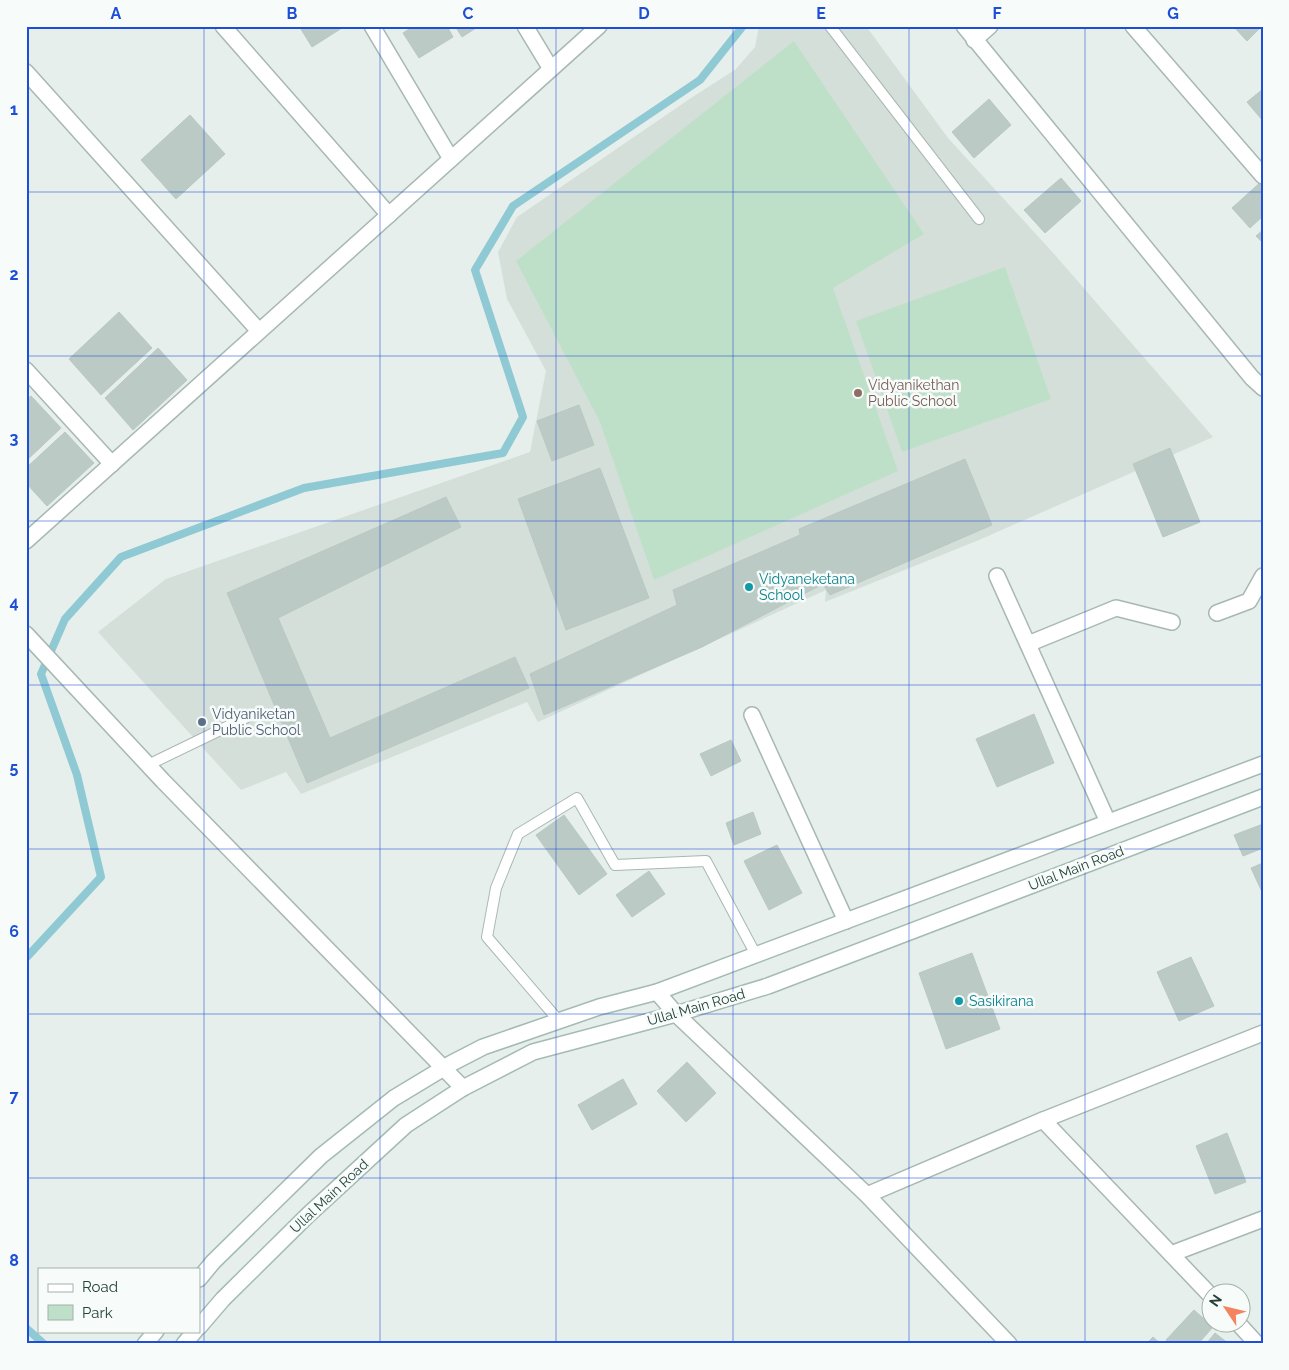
<svg xmlns="http://www.w3.org/2000/svg" width="1289" height="1370" font-family="Raleway,sans-serif">
<style>
.built{fill:#d4dfda}
.green{fill:#bfe0c8}
.lines{fill:none;stroke-linecap:round;stroke-linejoin:round}
.stream{stroke:#8ec9d4;stroke-width:8}
.building{fill:#bbcac4;stroke:#b8c9c2}
.service-casing{stroke:#a8b8b2;stroke-width:12}
.minor-casing{stroke:#a8b8b2;stroke-width:18}
.tertiary-casing{stroke:#a8b8b2;stroke-width:18}
.secondary-casing{stroke:#a4bbb3;stroke-width:18}
.service{stroke:#fff;stroke-width:10}
.minor{stroke:#fff;stroke-width:15}
.tertiary{stroke:#fff;stroke-width:15}
.secondary{stroke:#fff;stroke-width:15}
.grid{fill:none;stroke:#1d4ed8;stroke-width:1;stroke-opacity:0.55}
.education-dot{fill:#8d6e63;stroke:#f7fbf9;stroke-width:2}
.culture-dot{fill:#0f9aa8;stroke:#f7fbf9;stroke-width:2}
.service-dot{fill:#5c6f8a;stroke:#f7fbf9;stroke-width:2}
.labels{text-anchor:middle;dominant-baseline:central;stroke-width:5;stroke-linejoin:round;paint-order:stroke}
.education-label{font-size:14px;fill:#785e54;stroke:#f7fbf9;text-anchor:start}
.culture-label{font-size:14px;fill:#0d838f;stroke:#f7fbf9;text-anchor:start}
.service-label{font-size:14px;fill:#4e5e75;stroke:#f7fbf9;text-anchor:start}
.street-label{font-size:14px;fill:#24423a;stroke:#f7fbf9}
.neatline{fill:none;stroke:#1d4ed8;stroke-width:2}
.grid-label{font-size:16px;text-anchor:middle;font-weight:bold;fill:#1d4ed8}
</style>
<rect width="100%" height="100%" fill="#e6efeb"/>
<path class="built" d="M 759,26 L 866,26 L 948,138 L 1055,255 L 1213,437 L 979,540 L 825,602 L 826,590 L 538,722 L 527,702 L 301,794 L 286,772 L 241,790 L 98,632 L 166,579 L 530,452 L 546,371 L 507,299 L 498,252 L 517,217 L 691,98 L 736,69 L 755,47 Z"/>
<g class="green">
<path d="M 794,41 L 924,234 L 833,288 L 898,471 L 654,580 L 600,422 L 516,261 Z"/>
<path d="M 1005,267 L 1051,399 L 902,452 L 856,321 Z"/>
</g>
<g class="lines">
<g class="stream">
<path d="M 26,958 L 101,877 L 77,775 L 41,674 L 65,619 L 121,557 L 304,488 L 503,453 L 523,417 L 475,270 L 513,206 L 700,80 L 743,26"/>
<path d="M 26,1328 L 44,1344"/>
</g>
</g>
<g class="building">
<path d="M 299,26 L 345,26 L 312,47 Z"/>
<path d="M 414,26 L 447,26 L 453,37 L 419,58 L 403,33 Z"/>
<path d="M 455,26 L 479,26 L 462,37 Z"/>
<path d="M 1233,26 L 1262,26 L 1247,41 Z"/>
<path d="M 1263,89 L 1263,121 L 1247,102 Z"/>
<path d="M 989,99 L 1011,125 L 974,158 L 952,132 Z"/>
<path d="M 190,115 L 225,154 L 176,199 L 141,160 Z"/>
<path d="M 1061,178 L 1081,201 L 1045,233 L 1024,210 Z"/>
<path d="M 1263,180 L 1263,216 L 1250,228 L 1232,208 Z"/>
<path d="M 1263,230 L 1263,243 L 1256,236 Z"/>
<path d="M 119,312 L 152,348 L 101,395 L 69,359 Z"/>
<path d="M 158,348 L 187,380 L 133,430 L 105,398 Z"/>
<path d="M 31,396 L 61,428 L 26,461 L 26,400 Z"/>
<path d="M 579,405 L 594,445 L 552,461 L 537,421 Z"/>
<path d="M 65,432 L 94,463 L 47,506 L 26,483 L 26,468 Z"/>
<path d="M 1170,448 L 1200,522 L 1163,537 L 1133,464 Z"/>
<path d="M 965,459 L 992,525 L 830,595 L 823,584 L 702,647 L 544,715 L 530,674 L 677,605 L 673,590 L 800,535 L 799,529 Z"/>
<path d="M 600,468 L 649,598 L 566,630 L 518,499 Z"/>
<path d="M 446,497 L 461,527 L 278,618 L 330,738 L 515,657 L 529,688 L 307,783 L 227,593 Z"/>
<path d="M 1034,714 L 1054,763 L 997,787 L 976,739 Z"/>
<path d="M 731,740 L 741,761 L 711,776 L 700,754 Z"/>
<path d="M 753,812 L 761,834 L 734,845 L 726,823 Z"/>
<path d="M 564,815 L 607,874 L 579,895 L 536,835 Z"/>
<path d="M 1263,824 L 1263,848 L 1243,856 L 1234,835 Z"/>
<path d="M 777,845 L 802,893 L 769,910 L 744,861 Z"/>
<path d="M 1263,863 L 1263,894 L 1251,868 Z"/>
<path d="M 649,871 L 665,894 L 632,917 L 616,895 Z"/>
<path d="M 972,953 L 1000,1029 L 946,1049 L 919,973 Z"/>
<path d="M 1191,957 L 1214,1006 L 1179,1021 L 1157,972 Z"/>
<path d="M 687,1062 L 716,1093 L 686,1122 L 657,1091 Z"/>
<path d="M 623,1079 L 637,1104 L 592,1130 L 578,1105 Z"/>
<path d="M 1227,1133 L 1246,1182 L 1215,1194 L 1196,1146 Z"/>
<path d="M 1194,1310 L 1213,1327 L 1198,1344 L 1170,1344 L 1166,1340 Z"/>
<path d="M 1215,1333 L 1229,1344 L 1206,1344 Z"/>
<path d="M 1153,1337 L 1161,1344 L 1146,1344 Z"/>
</g>
<g class="lines">
<defs>
<g id="service">
<path d="M 830,26 L 979,219"/>
<path d="M 148,765 L 247,717"/>
<path d="M 559,1021 L 487,937 L 496,888 L 518,834 L 577,798 L 615,865 L 706,861 L 756,955"/>
</g>
<g id="minor">
<path d="M 223,26 L 389,215"/>
<path d="M 372,26 L 451,159"/>
<path d="M 525,26 L 551,69"/>
<path d="M 964,26 L 1252,378 L 1263,388"/>
<path d="M 1133,26 L 1263,176"/>
<path d="M 974,40 L 990,26"/>
<path d="M 26,72 L 259,331"/>
<path d="M 26,370 L 112,464"/>
<path d="M 997,576 L 1108,822"/>
<path d="M 1217,613 L 1249,601 L 1263,576"/>
<path d="M 1028,644 L 1116,608 L 1172,622"/>
<path d="M 752,715 L 846,921"/>
<path d="M 1043,1120 L 1263,1033"/>
<path d="M 867,1195 L 1043,1120 L 1212,1297"/>
<path d="M 1171,1254 L 1263,1219"/>
<path d="M 1237,1322 L 1257,1344"/>
</g>
<g id="tertiary">
<path d="M 26,541 L 599,26"/>
<path d="M 26,634 L 163,781 L 463,1088"/>
<path d="M 657,992 L 676,1014 L 867,1195 L 1009,1344"/>
</g>
<g id="secondary">
<path d="M 199,1279 L 213,1262 L 321,1156 L 394,1098 L 452,1063 L 483,1047 L 599,1007 L 657,992 L 1263,764"/>
<path d="M 199,1327 L 223,1299 L 308,1215 L 406,1125 L 463,1088 L 533,1052 L 676,1014 L 768,986 L 1263,797"/>
<path d="M 145,1344 L 156,1331"/>
<path d="M 184,1344 L 195,1331"/>
</g>
</defs>
<use href="#service" class="service-casing"/>
<use href="#minor" class="minor-casing"/>
<use href="#tertiary" class="tertiary-casing"/>
<use href="#secondary" class="secondary-casing"/>
<use href="#service" class="service"/>
<use href="#minor" class="minor"/>
<use href="#tertiary" class="tertiary"/>
<use href="#secondary" class="secondary"/>
</g>
<path class="grid" d="M 204,26 L 204,1344M 380,26 L 380,1344M 556,26 L 556,1344M 733,26 L 733,1344M 909,26 L 909,1344M 1085,26 L 1085,1344M 26,192 L 1263,192M 26,356 L 1263,356M 26,521 L 1263,521M 26,685 L 1263,685M 26,849 L 1263,849M 26,1014 L 1263,1014M 26,1178 L 1263,1178"/>
<circle class="education-dot" cx="858" cy="393" r="5"/>
<g class="culture-dot">
<circle cx="749" cy="587" r="5"/>
<circle cx="959" cy="1001" r="5"/>
</g>
<circle class="service-dot" cx="202" cy="722" r="5"/>
<g class="labels">
<g class="education-label">
<text x="868" y="385">Vidyanikethan<tspan x="868" dy="16">Public School</tspan></text>
</g>
<g class="culture-label">
<text x="759" y="579">Vidyaneketana<tspan x="759" dy="16">School</tspan></text>
<text x="969" y="1001">Sasikirana</text>
</g>
<g class="service-label">
<text x="212" y="714">Vidyaniketan<tspan x="212" dy="16">Public School</tspan></text>
</g>
<g class="street-label">
<text transform="translate(1076 868) rotate(-21)">Ullal Main Road</text>
<text transform="translate(696 1007) rotate(-16)">Ullal Main Road</text>
<text transform="translate(329 1196) rotate(-43)">Ullal Main Road</text>
</g>
</g>
<rect width="1289" height="1370" fill="none" stroke="#f7fbf9" stroke-width="55"/>
<rect x="38" y="1268" width="162" height="65" fill="#f7fbf9" stroke="#a3b1ad"/>
<rect x="48" y="1284" width="25" height="8" fill="#ffffff" stroke="#a3b1ad"/>
<text x="82" y="1292" font-size="15" fill="#24423a">Road</text>
<rect x="48" y="1305" width="25" height="15" fill="#bfe0c8" stroke="#a3b1ad"/>
<text x="82" y="1318" font-size="15" fill="#24423a">Park</text>
<g transform="translate(1226 1308) rotate(305)"><circle r="24" fill="#f7fbf9" stroke="#a3b1ad"/>
<path d="M0-4L9 19L0 12L-9 19Z" fill="#f4845f"/>
<text y="-8" font-size="14" font-weight="bold" text-anchor="middle" fill="#24423a">N</text>
</g>
<rect x="28" y="28" width="1234" height="1314" class="neatline"/>
<g class="grid-label">
<text x="116" y="19">A</text>
<text x="292" y="19">B</text>
<text x="468" y="19">C</text>
<text x="644" y="19">D</text>
<text x="821" y="19">E</text>
<text x="997" y="19">F</text>
<text x="1173" y="19">G</text>
<text x="14" y="115">1</text>
<text x="14" y="280">2</text>
<text x="14" y="444">3</text>
<text x="14" y="608">4</text>
<text x="14" y="773">5</text>
<text x="14" y="937">6</text>
<text x="14" y="1102">7</text>
<text x="14" y="1266">8</text>
</g>
</svg>
